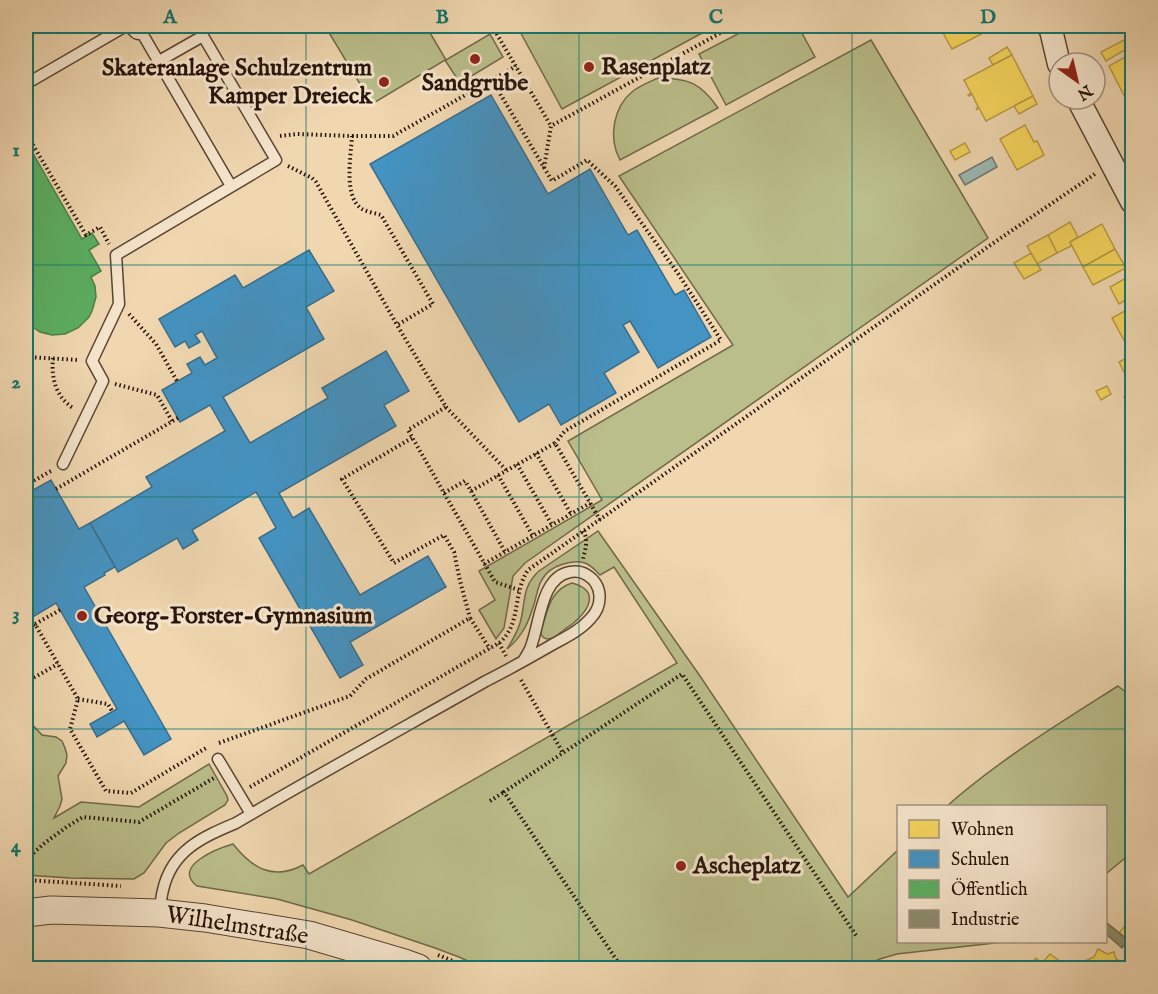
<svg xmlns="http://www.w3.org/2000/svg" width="1158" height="994" font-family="'IM FELL English',serif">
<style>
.green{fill:#babe8b;stroke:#70694b;stroke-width:1.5}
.water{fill:#9cb8b3;stroke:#6d7670;stroke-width:1.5}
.homes{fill:#f6d55c;stroke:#b89b44;stroke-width:1.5}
.schools{fill:#4393c3;stroke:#3b6d8c;stroke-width:1.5}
.public{fill:#5aae61;stroke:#4b8047;stroke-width:1.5}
.industry{fill:#8c8c6e;stroke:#6e6850;stroke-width:1.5}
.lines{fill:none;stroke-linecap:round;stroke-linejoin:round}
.service-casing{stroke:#594534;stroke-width:13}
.minor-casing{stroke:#594534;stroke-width:25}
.tertiary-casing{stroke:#594534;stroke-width:29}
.path{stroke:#27140b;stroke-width:4;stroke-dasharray:1.5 3;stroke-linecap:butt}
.service{stroke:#f5e5cc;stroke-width:10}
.minor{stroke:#f5e5cc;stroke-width:22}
.tertiary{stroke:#f5e5cc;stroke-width:27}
.grid{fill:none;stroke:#0f766e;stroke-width:1.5;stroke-opacity:0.55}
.poi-dot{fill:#8f2418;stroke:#f5e5cc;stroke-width:2}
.labels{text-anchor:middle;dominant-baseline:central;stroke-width:6;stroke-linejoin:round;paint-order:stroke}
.poi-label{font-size:24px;font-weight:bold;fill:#27140b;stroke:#f5e5cc;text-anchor:start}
.street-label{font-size:24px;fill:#27140b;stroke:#f5e5cc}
.neatline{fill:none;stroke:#0f766e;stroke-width:2}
.grid-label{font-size:20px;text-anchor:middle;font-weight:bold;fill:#0f766e}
</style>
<rect width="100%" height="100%" fill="#f0d7b0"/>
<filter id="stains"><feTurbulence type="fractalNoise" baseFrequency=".00333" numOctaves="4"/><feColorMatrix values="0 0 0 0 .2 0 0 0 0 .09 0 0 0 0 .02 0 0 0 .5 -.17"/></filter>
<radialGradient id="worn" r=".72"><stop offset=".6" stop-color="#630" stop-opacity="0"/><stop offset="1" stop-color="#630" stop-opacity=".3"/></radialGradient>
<g class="green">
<path d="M 325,26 L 426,26 L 446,60 L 490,34 L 503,57 L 460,83 L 445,60 L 372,104 Z"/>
<path d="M 517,26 L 715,26 L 562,109 Z"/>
<path d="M 753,26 L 798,26 L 815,57 L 726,105 L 699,54 Z"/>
<path d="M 871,40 L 988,238 L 525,563 L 513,576 L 504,628 L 496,639 L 479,610 L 495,600 L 479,571 L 602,500 L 568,441 L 733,345 L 619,176 Z"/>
<path d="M 658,78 C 688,78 701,83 718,108 L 620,160 C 608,138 613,107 633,91 C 641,85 649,82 658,78 Z"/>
<path d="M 598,531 L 700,676 L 848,897 L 898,850 L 898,942 L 1004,942 L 897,954 L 880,959 L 859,968 L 483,968 L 459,957 L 435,948 L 352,920 L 277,899 L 197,886 C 171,866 219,848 233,844 C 252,868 273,881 303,865 L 309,874 L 677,663 L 614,567 L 600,575 C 596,571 591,565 585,563 C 572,559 550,566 543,578 C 538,585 537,593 535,601 C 529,621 524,635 507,649 C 512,641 517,633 520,623 C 526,603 521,587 539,571 Z"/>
<path d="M 572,583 C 606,592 583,618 565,629 C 561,632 555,638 549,639 C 545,639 544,638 541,635 L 541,630 C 548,610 550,590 572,583 Z"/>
<path d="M 1118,686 L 1132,697 L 1132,854 L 1125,858 L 1106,874 L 1106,806 L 947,806 C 999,760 1060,723 1118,686 Z"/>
<path d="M 26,718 L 42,735 L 56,737 L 62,741 L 65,748 L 67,755 L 66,763 L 58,776 L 62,799 L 60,806 L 54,818 L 81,802 L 139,807 L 209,764 L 227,796 L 228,800 L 225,805 L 179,833 L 166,843 L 144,873 L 134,879 L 70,878 L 26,875 Z"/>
</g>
<path class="water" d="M 992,157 L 997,167 L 965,185 L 959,175 Z"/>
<g class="homes">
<path d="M 906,26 L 919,26 L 909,31 Z"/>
<path d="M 952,26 L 997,26 L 952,49 L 943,33 L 953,28 Z"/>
<path d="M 1098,26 L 1114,26 L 1102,32 Z"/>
<path d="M 1126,39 L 1130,47 L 1106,61 L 1101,52 Z"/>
<path d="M 1007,47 L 1012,55 L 993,65 L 989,58 Z"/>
<path d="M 1132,53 L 1132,111 L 1109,66 Z"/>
<path d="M 1012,55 L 1033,96 L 986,121 L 979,108 L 976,110 L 978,107 L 972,94 L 969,96 L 968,95 L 971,93 L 964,80 Z"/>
<path d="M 1033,96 L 1037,104 L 1019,114 L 1014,106 Z"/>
<path d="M 1025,125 L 1034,142 L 1037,141 L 1044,155 L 1017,170 L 1000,139 Z"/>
<path d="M 965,143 L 970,152 L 955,160 L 950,151 Z"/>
<path d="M 1070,222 L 1078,237 L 1070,242 L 1071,246 L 1057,253 L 1048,235 Z"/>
<path d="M 1102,224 L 1115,249 L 1083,267 L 1070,242 Z"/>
<path d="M 1048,235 L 1057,253 L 1037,264 L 1027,246 Z"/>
<path d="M 1115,249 L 1126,268 L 1093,285 L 1083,267 Z"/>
<path d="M 1031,253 L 1041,270 L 1024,279 L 1014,263 Z"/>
<path d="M 1126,278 L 1132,290 L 1132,296 L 1119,304 L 1110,287 Z"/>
<path d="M 1132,307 L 1132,355 L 1112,318 Z"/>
<path d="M 1132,355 L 1132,367 L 1124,372 L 1119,362 Z"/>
<path d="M 1107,386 L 1111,394 L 1101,400 L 1096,391 Z"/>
<path d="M 1132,392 L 1132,402 L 1128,404 L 1124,397 Z"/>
<path d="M 1132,917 L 1132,944 L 1119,933 Z"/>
<path d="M 1098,949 L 1107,954 L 1114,952 L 1116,959 L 1124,963 L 1121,968 L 1088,968 L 1089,966 L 1087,960 L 1094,957 Z"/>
<path d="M 1050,954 L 1069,968 L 1049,968 L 1042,963 Z"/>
<path d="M 1036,958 L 1042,963 L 1049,968 L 1034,968 L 1030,965 Z"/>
</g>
<g class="schools">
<path d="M 491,95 L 548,194 L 590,169 L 628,235 L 637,230 L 675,295 L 684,290 L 711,337 L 658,368 L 630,321 L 623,325 L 639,352 L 604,373 L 616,393 L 561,425 L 549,404 L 519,422 L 370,164 Z"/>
<path d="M 309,250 L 334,291 L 306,307 L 324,339 L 223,397 L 250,443 L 328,398 L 322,388 L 386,351 L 409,391 L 384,405 L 396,426 L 279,493 L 293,518 L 309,508 L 360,595 L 428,556 L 446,587 L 350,642 L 363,665 L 340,678 L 259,538 L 276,528 L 256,492 L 192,530 L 198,540 L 183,549 L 177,538 L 118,572 L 90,523 L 152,487 L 146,477 L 225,431 L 210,405 L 180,422 L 162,390 L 192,373 L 187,364 L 200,357 L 205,365 L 217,358 L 202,331 L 195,335 L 200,342 L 189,348 L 185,341 L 175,347 L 159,319 L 235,275 L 243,288 Z"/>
<path d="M 51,480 L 79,529 L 90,523 L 115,567 L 104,573 L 105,575 L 84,587 L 171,739 L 144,755 L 124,721 L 97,737 L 90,724 L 117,709 L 56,603 L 26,621 L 26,494 Z"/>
</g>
<path class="public" d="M 26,141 L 82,239 L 92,233 L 99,244 L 89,250 L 101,271 L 91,277 L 95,286 L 96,297 L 92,311 L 89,317 L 78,328 L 65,334 L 52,335 L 40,332 L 26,322 Z"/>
<path class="industry" d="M 1107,923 L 1128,940 L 1122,948 L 1106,934 L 1106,924 Z"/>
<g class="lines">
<defs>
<g id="service">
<path d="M 139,28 L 231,186"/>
<path d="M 26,84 L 126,26"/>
<path d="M 63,464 L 103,381 L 92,361 L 119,304 L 116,255 L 276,160 L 203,36 L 159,61"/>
<path d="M 218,759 L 251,814"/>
<path d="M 159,913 C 161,905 161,897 163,890 C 172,850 203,837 236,823 C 319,774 403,728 486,681 C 508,670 529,658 550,646 C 564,638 580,631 591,618 C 603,605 603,585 587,575 C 581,571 576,571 570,572 C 540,577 540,626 530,649 C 528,653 526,657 523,661"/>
</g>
<g id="minor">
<path d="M 137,26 L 139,28"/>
<path d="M 1048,26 L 1051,30 L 1059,64"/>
<path d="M 1078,99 L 1132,202"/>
</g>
<path id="tertiary" d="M 26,913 L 51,910 L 159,913 L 205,918 L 309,935 L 404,963 L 418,968"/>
</defs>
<use href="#service" class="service-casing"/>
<use href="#minor" class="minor-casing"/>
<use href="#tertiary" class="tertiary-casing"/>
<g class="path">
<path d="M 492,26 L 551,126"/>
<path d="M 492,80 L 516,66"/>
<path d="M 26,133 L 86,235 L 100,227 L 109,244"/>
<path d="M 280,136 L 297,134 L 352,136 C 351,156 343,197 362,209 C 367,212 375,213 381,215 L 433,304 L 397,325 L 446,407 L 408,430 L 495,582 L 519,590"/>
<path d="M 352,136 L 393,136 L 492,80 L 552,181 L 587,160 L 615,186 L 677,272 L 721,340 L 565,431 L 555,443"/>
<path d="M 288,166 L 312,178 L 316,182 L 397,325"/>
<path d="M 544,168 L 551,126 L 733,26"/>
<path d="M 129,314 L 156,344 L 177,381"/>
<path d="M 26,357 L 79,360"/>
<path d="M 53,358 C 51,378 56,397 73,408"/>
<path d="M 115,384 L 157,395 L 172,421"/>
<path d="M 446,407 L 507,471"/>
<path d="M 412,438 L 342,479 L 394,563 L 444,535 L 454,552 L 460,581 L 470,618"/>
<path d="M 536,453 L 571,514"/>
<path d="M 517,464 L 552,525"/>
<path d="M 498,475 L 533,536"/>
<path d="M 26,485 L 51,471"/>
<path d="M 56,489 L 178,418"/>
<path d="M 471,491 L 505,552"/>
<path d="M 444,493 L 465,481 L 471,491 L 555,443 L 600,520"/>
<path d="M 583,531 C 589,540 585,550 583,559"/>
<path d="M 484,564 L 590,503"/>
<path d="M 60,610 L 35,624 L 78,699 L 70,729 L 106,791 L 131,793 L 206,748"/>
<path d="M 26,630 L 35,624"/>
<path d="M 499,643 L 506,656"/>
<path d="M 521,680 L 563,753"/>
<path d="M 26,682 L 58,664"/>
<path d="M 78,699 L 108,704 L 112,711"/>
<path d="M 219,743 L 350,696 L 366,679 L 470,618 L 490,649"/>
<path d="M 250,787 L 499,643 C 522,624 512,594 528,570 L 992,244 L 1095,174"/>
<path d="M 490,801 L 504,792"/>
<path d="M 26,864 L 30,856 L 46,842 L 68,826 L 83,817 L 139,822 L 214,778"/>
<path d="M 26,880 L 121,886"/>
<path d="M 438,955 L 470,968"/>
<path d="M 622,968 L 504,792 L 682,674 L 857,937"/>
</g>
<use href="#service" class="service"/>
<use href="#minor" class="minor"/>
<use href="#tertiary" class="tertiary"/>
</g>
<path class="grid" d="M 306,26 L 306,968M 579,26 L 579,968M 852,26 L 852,968M 26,265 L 1132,265M 26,497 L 1132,497M 26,729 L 1132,729"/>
<g class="poi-dot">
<circle cx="475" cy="59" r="6"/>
<circle cx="589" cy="67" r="6"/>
<circle cx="384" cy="82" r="6"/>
<circle cx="82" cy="616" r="6"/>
<circle cx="681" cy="866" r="6"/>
</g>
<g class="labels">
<g class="poi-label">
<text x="601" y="67">Rasenplatz</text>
<text x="372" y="68" text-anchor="end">Skateranlage Schulzentrum<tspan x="372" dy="28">Kamper Dreieck</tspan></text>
<text x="475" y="83" text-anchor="middle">Sandgrube</text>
<text x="94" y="616">Georg-Forster-Gymnasium</text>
<text x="693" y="866">Ascheplatz</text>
</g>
<g class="street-label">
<text transform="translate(237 926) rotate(9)">Wilhelmstraße</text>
</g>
</g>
<rect width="1158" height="994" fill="none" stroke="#f0d7b0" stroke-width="66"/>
<rect x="897" y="805" width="210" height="138" fill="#f5e5cc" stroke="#a3917f" stroke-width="1.5"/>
<rect x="909" y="820" width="30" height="18" fill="#f6d55c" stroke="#a3917f" stroke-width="1.5"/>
<text x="951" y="835" font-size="18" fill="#27140b">Wohnen</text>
<rect x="909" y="850" width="30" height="18" fill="#4393c3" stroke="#a3917f" stroke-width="1.5"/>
<text x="951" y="865" font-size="18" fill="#27140b">Schulen</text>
<rect x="909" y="880" width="30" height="18" fill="#5aae61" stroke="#a3917f" stroke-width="1.5"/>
<text x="951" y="895" font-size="18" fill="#27140b">Öffentlich</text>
<rect x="909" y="910" width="30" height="18" fill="#8c8c6e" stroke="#a3917f" stroke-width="1.5"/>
<text x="951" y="925" font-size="18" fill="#27140b">Industrie</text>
<g transform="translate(1077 81) rotate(146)"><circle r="28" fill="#f5e5cc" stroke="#a3917f" stroke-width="1.5"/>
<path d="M0-4.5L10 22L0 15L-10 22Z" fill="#8f2418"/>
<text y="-9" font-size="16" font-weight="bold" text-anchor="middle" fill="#27140b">N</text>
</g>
<rect x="33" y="33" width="1092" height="928" class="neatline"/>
<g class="grid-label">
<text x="170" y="23">A</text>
<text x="442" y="23">B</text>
<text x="716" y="23">C</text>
<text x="988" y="23">D</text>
<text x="16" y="156">1</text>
<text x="16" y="388">2</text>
<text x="16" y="620">3</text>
<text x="16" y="852">4</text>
</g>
<rect width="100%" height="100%" filter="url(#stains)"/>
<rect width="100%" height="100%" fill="url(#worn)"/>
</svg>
